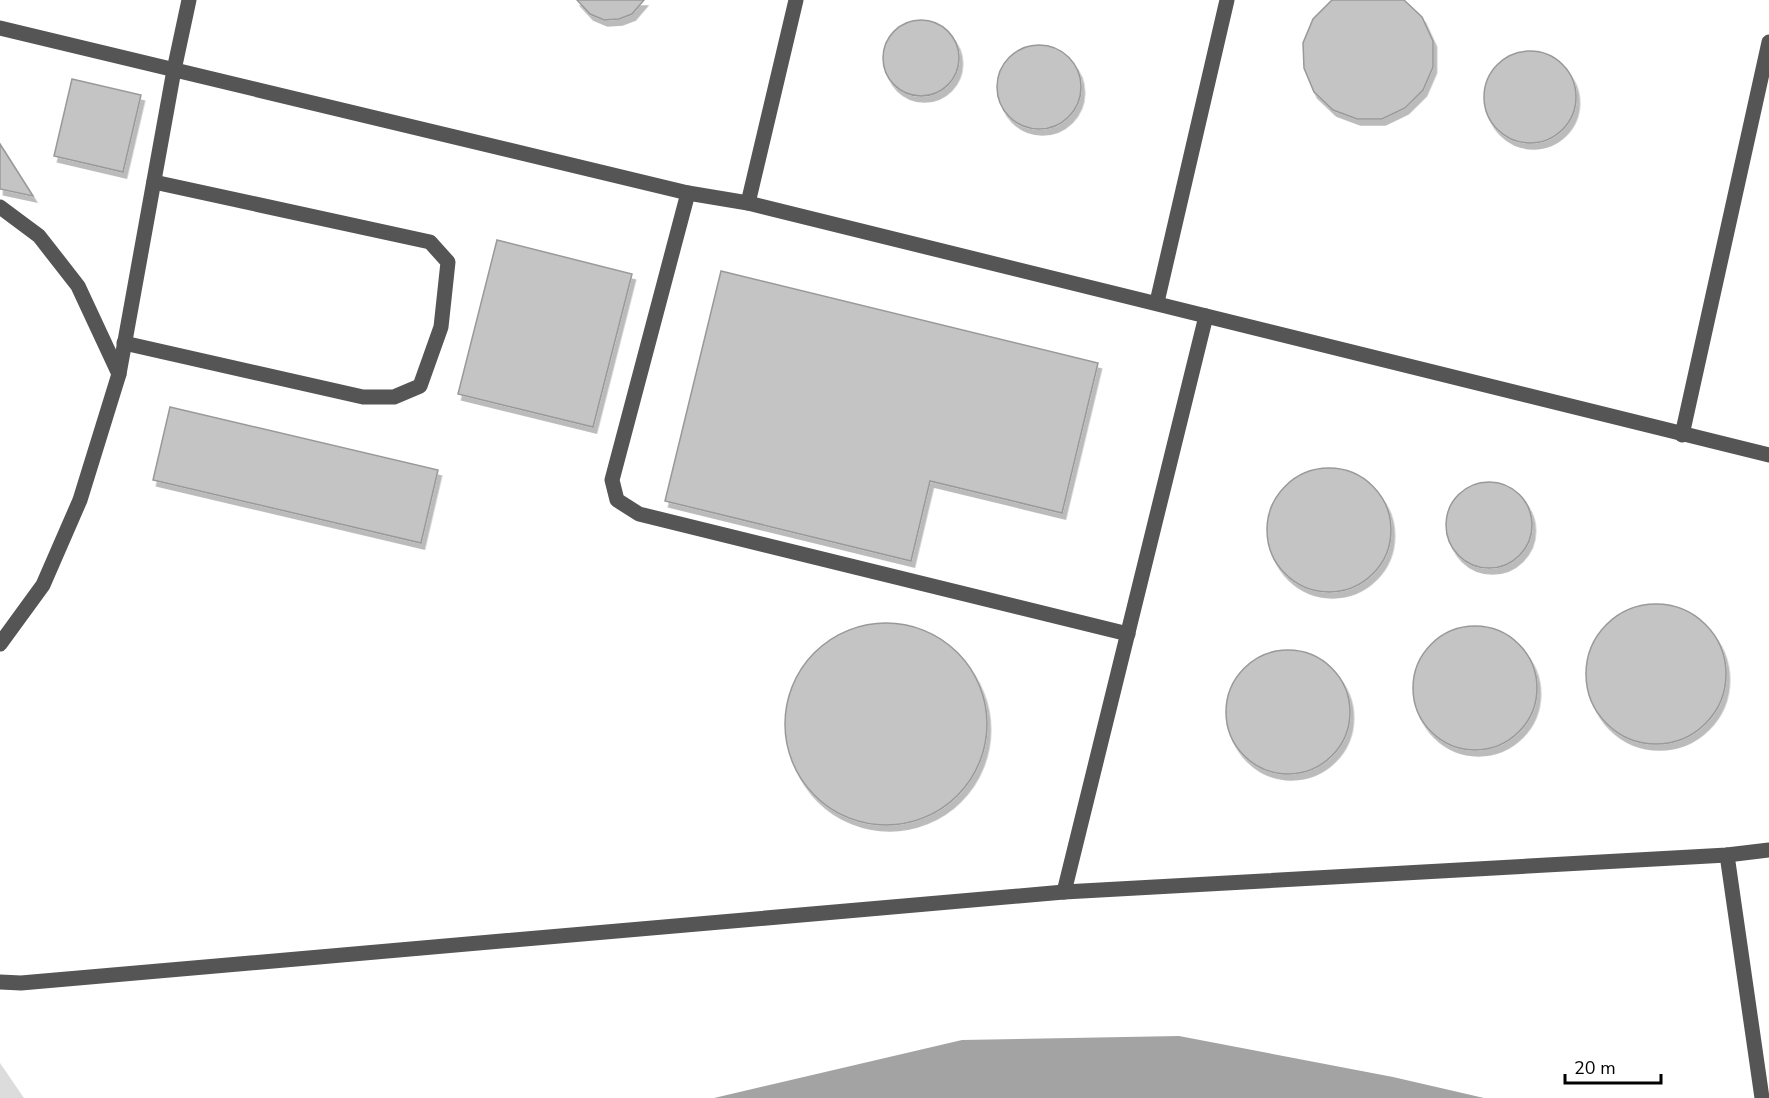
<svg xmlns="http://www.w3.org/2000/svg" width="1769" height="1098" font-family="'Nunito Sans',sans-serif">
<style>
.green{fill:#dcdcdc}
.water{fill:#a3a3a3}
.building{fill:#c4c4c4;stroke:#999;stroke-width:1.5;filter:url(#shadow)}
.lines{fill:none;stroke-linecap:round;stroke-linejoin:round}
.minor{stroke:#555;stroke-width:15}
</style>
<defs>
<filter id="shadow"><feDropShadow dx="3.5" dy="6" stdDeviation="0" flood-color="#0004"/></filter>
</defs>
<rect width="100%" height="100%" fill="#fff"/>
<path class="green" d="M 0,1063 L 24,1098 L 0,1098 Z"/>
<path class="water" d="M 1179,1036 L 1393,1077 L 1484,1098 L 714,1098 L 962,1040 Z"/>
<g class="building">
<path d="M 577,0 L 644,0 L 632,14 L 619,19 L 604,20 L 590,14 Z"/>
<path d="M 1404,0 L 1422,17 L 1433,41 L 1433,67 L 1423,90 L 1405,108 L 1382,119 L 1357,119 L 1333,110 L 1314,92 L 1304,68 L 1303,43 L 1313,19 L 1332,0 Z"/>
<circle cx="921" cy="58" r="38"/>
<circle cx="1039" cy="87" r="42"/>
<circle cx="1530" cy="97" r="46"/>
<path d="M 72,79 L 141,95 L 123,172 L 54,156 Z"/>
<path d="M 0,144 L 33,196 L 0,189 Z"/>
<path d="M 497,240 L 632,274 L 593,427 L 458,394 Z"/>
<path d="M 721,271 L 1098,363 L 1062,513 L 930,481 L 911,561 L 665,501 Z"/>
<path d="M 170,407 L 438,470 L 421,543 L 153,480 Z"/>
<circle cx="1329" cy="530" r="62"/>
<circle cx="1489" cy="525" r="43"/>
<circle cx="1656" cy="674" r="70"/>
<circle cx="886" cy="724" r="101"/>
<circle cx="1475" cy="688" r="62"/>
<circle cx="1288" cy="712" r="62"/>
</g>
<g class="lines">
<g class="minor">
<path d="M 0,28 L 688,193 L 748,203 L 1769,455"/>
<path d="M 688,193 L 612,480 L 617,500 L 639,514 L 1128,634"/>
<path d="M 748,203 L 796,0"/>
<path d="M 0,207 L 39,236 L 78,286 L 119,374"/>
<path d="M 1157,302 L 1227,0"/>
<path d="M 124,343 L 363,397 L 394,397 L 420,386 L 441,327 L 448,262 L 430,242 L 154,182"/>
<path d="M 1682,435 L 1769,42"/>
<path d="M 0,644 L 43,585 L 80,500 L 119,374 L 174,70 L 189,0"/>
<path d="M 1727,855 L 1762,1098"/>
<path d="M 1064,892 L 1206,316"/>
<path d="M 0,982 L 21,983 L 1064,892 L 1727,855 L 1769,850"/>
</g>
</g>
<path d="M1565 1074v9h96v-9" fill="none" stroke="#000000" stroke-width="3"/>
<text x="1574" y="1074" font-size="18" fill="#000000" stroke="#ffffff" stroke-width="4.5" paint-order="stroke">20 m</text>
</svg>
